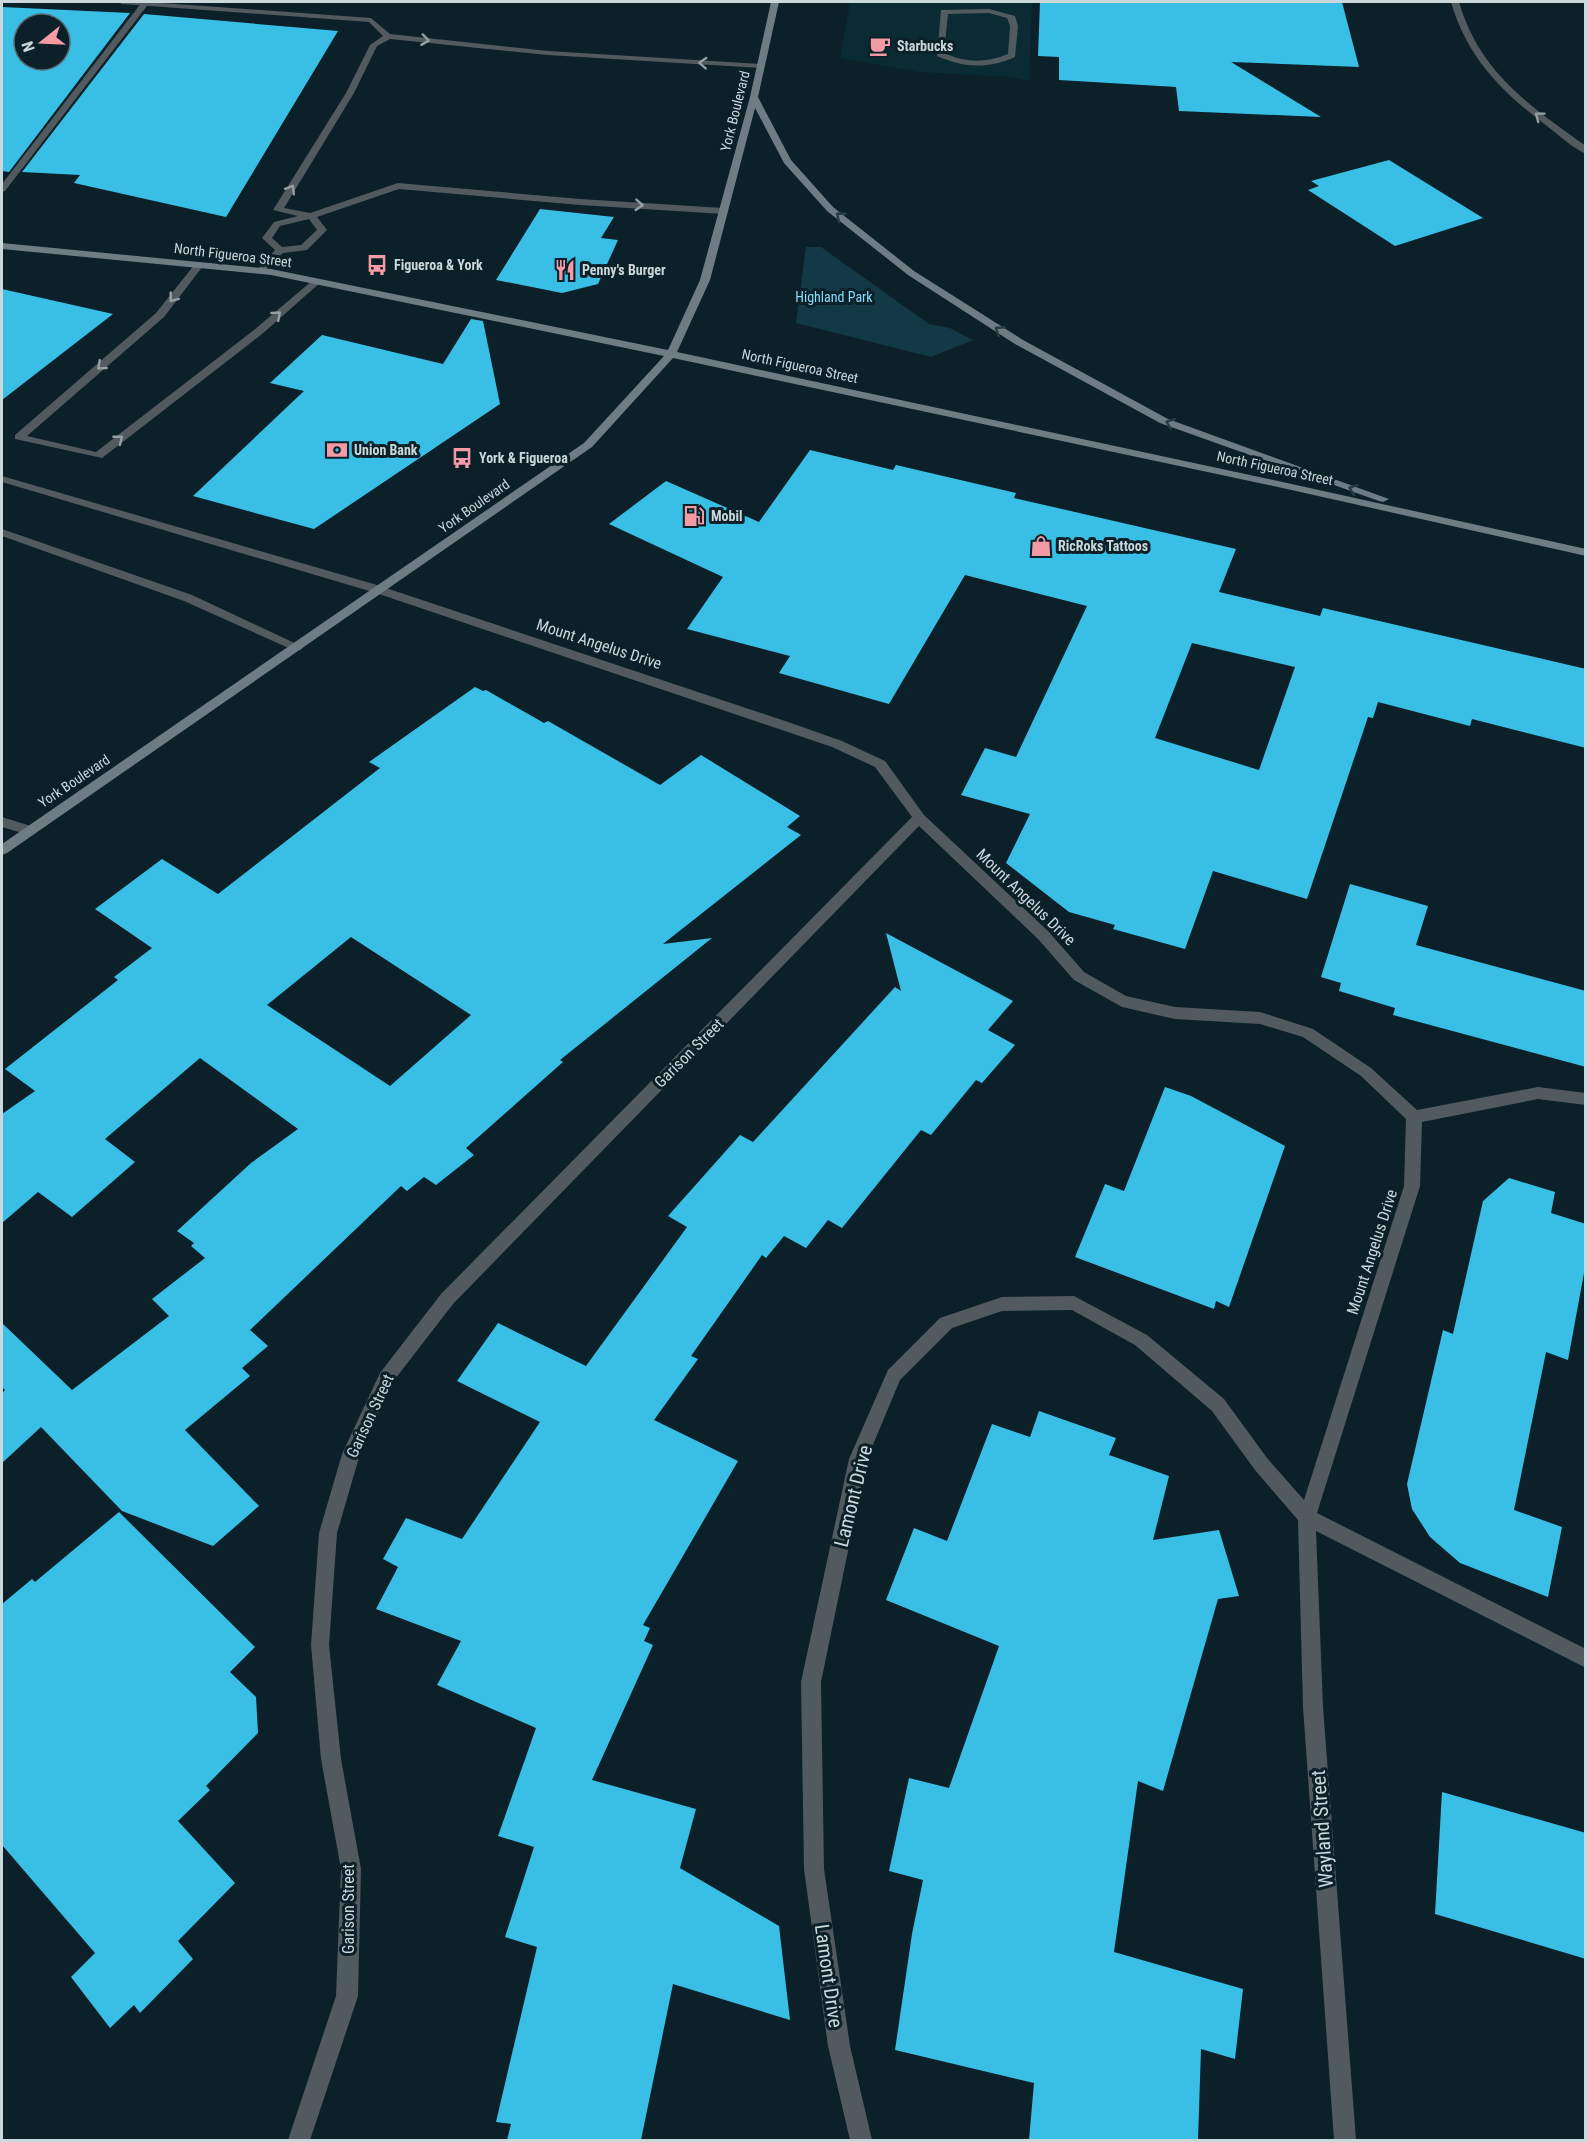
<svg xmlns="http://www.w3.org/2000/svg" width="1587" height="2142" font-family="'Roboto Condensed',sans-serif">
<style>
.built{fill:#0a2a34}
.green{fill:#123945}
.building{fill:#39bfe6;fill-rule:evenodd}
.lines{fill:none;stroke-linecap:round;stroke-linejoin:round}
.lane{fill:#515a5e;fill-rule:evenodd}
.street{fill:#515a5e;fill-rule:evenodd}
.secondary{fill:#6d7d83;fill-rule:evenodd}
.oneway{stroke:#949fa3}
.oneway2{stroke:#283c43}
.labels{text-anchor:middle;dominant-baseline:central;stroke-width:6;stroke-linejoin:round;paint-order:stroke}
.far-poi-label{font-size:14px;font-weight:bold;fill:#cad7db;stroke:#0b2028;text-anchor:start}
.far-street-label{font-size:14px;fill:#cad7db;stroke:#0b2028}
.far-park-label{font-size:14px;fill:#87ddfa;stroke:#0b2028}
.street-label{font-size:16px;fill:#cad7db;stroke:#0b2028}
.near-street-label{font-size:20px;fill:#cad7db;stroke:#0b2028}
</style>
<rect width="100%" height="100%" fill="#0b2028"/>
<path class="built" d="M 850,2 L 1032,2 L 1029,81 L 1010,77 L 918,72 L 840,58 Z"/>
<path class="green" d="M 806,247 L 821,247 L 929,324 L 950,328 L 973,340 L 931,357 L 796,323 Z"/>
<g class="building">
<path d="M 1040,2 L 1342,2 L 1359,67 L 1231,62 L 1321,117 L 1179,111 L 1176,87 L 1059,80 L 1059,57 L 1038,56 Z"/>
<path d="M 2,7 L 130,13 L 9,172 L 2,171 ZM 24,24 L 60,24 L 60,60 L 24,60 Z"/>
<path d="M 144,14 L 338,31 L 226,217 L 74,183 L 80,175 L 22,172 Z"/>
<path d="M 1389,160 L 1483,218 L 1395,246 L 1308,190 L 1319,186 L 1311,181 Z"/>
<path d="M 540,209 L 614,217 L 601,238 L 618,240 L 598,284 L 562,293 L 496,280 Z"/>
<path d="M 2,289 L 113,314 L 2,400 Z"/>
<path d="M 471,319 L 483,321 L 500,404 L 314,529 L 193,496 L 304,391 L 270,383 L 322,335 L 443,364 Z"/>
<path d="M 810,450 L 893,470 L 896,465 L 1016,493 L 1014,498 L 1236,549 L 1219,592 L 1320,616 L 1323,608 L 1586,669 L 1586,748 L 1472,719 L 1470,726 L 1378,702 L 1373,718 L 1368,717 L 1307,899 L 1213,871 L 1185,949 L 1113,929 L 1115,925 L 1069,912 L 1006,863 L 1030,814 L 961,795 L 985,748 L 1016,757 L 1087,606 L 965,575 L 889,704 L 779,673 L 790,656 L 687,629 L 723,577 L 609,524 L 666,481 L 759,522 ZM 1192,643 L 1295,667 L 1259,770 L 1155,738 Z"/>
<path d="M 475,687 L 483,691 L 486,690 L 544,723 L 548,721 L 660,785 L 701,755 L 800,816 L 787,827 L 801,835 L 663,944 L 712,938 L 560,1060 L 563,1062 L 466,1148 L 474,1155 L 436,1185 L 424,1177 L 407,1191 L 401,1186 L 250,1330 L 268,1346 L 242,1368 L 250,1376 L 185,1430 L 259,1506 L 213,1546 L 122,1511 L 41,1427 L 2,1463 L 2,1393 L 5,1390 L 2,1387 L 2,1323 L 72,1390 L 169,1316 L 152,1299 L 205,1258 L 191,1246 L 194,1243 L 177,1231 L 251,1163 L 298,1129 L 200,1058 L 105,1139 L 135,1162 L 72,1217 L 38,1192 L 2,1223 L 2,1114 L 35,1091 L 5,1069 L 118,980 L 114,977 L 152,948 L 95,909 L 162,859 L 218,894 L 380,768 L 369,762 ZM 351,937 L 471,1015 L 390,1086 L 267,1005 Z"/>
<path d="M 1350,884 L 1428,906 L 1416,945 L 1586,991 L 1586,1067 L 1393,1015 L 1395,1008 L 1339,991 L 1341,983 L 1321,977 Z"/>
<path d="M 886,933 L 1013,1001 L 988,1030 L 1015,1045 L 982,1083 L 976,1080 L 931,1135 L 921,1130 L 842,1228 L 828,1220 L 806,1248 L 784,1236 L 766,1258 L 762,1255 L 691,1356 L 698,1359 L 654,1420 L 738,1461 L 643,1625 L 650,1628 L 644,1641 L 653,1645 L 592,1780 L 696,1809 L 680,1868 L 779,1926 L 790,2020 L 673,1984 L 641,2140 L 507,2140 L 511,2124 L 496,2122 L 537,1947 L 505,1937 L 534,1847 L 498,1836 L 536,1728 L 437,1685 L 461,1641 L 376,1609 L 398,1567 L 383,1559 L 406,1518 L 462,1539 L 540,1422 L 457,1381 L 498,1323 L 586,1366 L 687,1227 L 668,1216 L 740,1135 L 753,1142 L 895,987 L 901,991 Z"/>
<path d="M 1165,1087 L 1191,1096 L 1285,1146 L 1229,1307 L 1216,1301 L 1214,1309 L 1075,1257 L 1105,1184 L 1124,1191 Z"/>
<path d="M 1509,1178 L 1555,1192 L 1551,1213 L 1586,1224 L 1586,1262 L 1568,1360 L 1546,1352 L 1514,1510 L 1562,1527 L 1548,1597 L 1460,1563 L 1430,1537 L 1412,1509 L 1407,1484 L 1443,1330 L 1453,1334 L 1483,1201 Z"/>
<path d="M 1039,1411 L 1116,1438 L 1109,1455 L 1169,1476 L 1153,1540 L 1219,1530 L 1239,1596 L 1218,1599 L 1163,1791 L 1138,1781 L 1114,1952 L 1243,1989 L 1235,2059 L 1201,2049 L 1198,2140 L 1029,2140 L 1034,2083 L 895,2050 L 912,1934 L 923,1880 L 889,1871 L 909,1778 L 949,1788 L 999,1646 L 886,1600 L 914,1528 L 947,1541 L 992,1424 L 1030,1437 Z"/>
<path d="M 119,1512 L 255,1647 L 230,1672 L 256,1697 L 258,1733 L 206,1786 L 210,1790 L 178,1821 L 235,1883 L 178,1941 L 193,1959 L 140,2013 L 134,2005 L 110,2028 L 71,1977 L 95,1953 L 2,1845 L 2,1604 L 32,1579 L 35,1582 Z"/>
<path d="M 1442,1792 L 1586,1833 L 1586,1959 L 1435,1914 Z"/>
</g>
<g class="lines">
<g class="lane">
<path d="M 118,2 L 148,2 L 371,18 L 390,34 L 548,51 L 761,64 L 765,66 L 761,68 L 548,55 L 390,39 L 377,46 L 354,93 L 284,208 L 310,213 L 398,183 L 580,199 L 723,208 L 728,211 L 723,214 L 580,205 L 399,189 L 317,217 L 327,230 L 307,250 L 283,253 L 261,274 L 256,271 L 275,250 L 262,238 L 274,222 L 298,216 L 273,210 L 346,93 L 370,45 L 383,36 L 369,22 L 122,4 ZM 309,219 L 317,230 L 301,245 L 282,247 L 272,238 L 280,226 Z"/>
<path d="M 989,9 L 1015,16 L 1018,26 L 1015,57 C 988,69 964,68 937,56 L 941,10 ZM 989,13 L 1007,18 L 1010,26 L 1008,54 C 986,63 966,63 944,53 L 948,14 Z"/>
<path d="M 195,264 L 203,266 L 164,317 L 27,436 L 96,452 L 254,330 L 313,280 L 321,282 L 262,334 L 102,458 L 15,439 L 15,435 L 156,313 Z"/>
<path d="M 2,476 L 384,587 L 386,590 L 384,593 L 376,593 L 2,482 Z"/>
<path d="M 2,529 L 192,595 L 303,647 L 301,650 L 293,650 L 184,601 L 2,536 Z"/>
</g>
<g class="street">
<path d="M 142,2 L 150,2 L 5,191 L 2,192 L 2,184 Z"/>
<path d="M 1451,2 L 1459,2 C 1480,73 1529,105 1586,146 L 1586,154 C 1573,148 1562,138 1552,130 C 1504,94 1468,60 1451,2 Z"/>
<path d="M 380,586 L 791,723 L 842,741 L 885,761 L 924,815 L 1048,931 L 1084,972 L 1126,996 L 1175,1007 L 1260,1012 L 1313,1029 L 1371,1068 L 1417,1110 L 1538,1087 L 1586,1093 L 1586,1105 L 1538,1099 L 1422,1122 L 1420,1186 L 1317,1513 L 1586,1649 L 1586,1668 L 1316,1531 L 1323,1707 L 1356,2140 L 1334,2140 L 1303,1707 L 1298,1520 L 1255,1470 L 1212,1411 L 1135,1345 L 1072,1310 L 1002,1311 L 952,1328 L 900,1380 L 867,1459 L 821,1682 L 824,1869 L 850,2046 L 872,2140 L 850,2140 L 828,2046 L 804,1869 L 801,1682 L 849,1459 L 888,1370 L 940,1318 L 1002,1297 L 1074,1296 L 1147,1335 L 1224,1399 L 1267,1458 L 1304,1500 L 1404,1186 L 1406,1119 L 1361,1076 L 1303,1037 L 1260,1024 L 1175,1019 L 1122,1007 L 1074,980 L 1038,939 L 919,826 L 453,1304 L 392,1383 L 360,1454 L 337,1533 L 329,1645 L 341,1759 L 361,1869 L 358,1996 L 310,2140 L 288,2140 L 336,1996 L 341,1869 L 321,1759 L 311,1645 L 319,1533 L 342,1454 L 380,1373 L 441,1294 L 912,817 L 875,767 L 832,747 L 376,593 L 376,587 Z"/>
<path d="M 2,817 L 34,827 L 36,830 L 29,835 L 2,827 Z"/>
</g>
<path class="secondary" d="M 771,2 L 779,2 L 758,97 L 791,160 L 833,207 L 914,271 L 1023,340 L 1168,419 L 1389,499 L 1383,502 L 1379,501 L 1160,423 L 1015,344 L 908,275 L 827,211 L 784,163 L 755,108 L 710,280 L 677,352 L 1287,483 L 1586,549 L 1586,556 L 1287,489 L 673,358 L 592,447 L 7,853 L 2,855 L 2,844 L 584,443 L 664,356 L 271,275 L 2,249 L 2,243 L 271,269 L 668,350 L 700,280 L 750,97 Z"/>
</g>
<defs><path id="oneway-chevron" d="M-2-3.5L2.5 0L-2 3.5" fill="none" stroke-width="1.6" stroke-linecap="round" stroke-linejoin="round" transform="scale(1.5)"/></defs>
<g class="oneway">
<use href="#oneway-chevron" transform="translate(425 40) rotate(7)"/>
<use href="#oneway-chevron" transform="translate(703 63) rotate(-177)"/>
<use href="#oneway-chevron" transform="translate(1539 116) rotate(-143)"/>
<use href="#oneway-chevron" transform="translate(291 189) rotate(-58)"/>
<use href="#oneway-chevron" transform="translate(639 205) rotate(4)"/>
<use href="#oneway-chevron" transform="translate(173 298) rotate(128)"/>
<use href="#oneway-chevron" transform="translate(277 315) rotate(-41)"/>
<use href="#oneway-chevron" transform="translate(101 366) rotate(139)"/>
<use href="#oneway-chevron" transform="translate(119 439) rotate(-38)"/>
</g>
<g class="oneway2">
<use href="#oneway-chevron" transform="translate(840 216) rotate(-141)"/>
<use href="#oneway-chevron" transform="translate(999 330) rotate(-147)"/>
<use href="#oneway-chevron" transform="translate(1170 423) rotate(-159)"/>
<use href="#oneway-chevron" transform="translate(1353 489) rotate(-160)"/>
</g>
<defs>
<symbol id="cafe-bare" viewBox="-9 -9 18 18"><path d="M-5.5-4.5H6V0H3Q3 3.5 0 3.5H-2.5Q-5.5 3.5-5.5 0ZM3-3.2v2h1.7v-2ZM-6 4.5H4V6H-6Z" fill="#f49aa5" stroke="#0b2028" stroke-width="2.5" paint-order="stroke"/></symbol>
<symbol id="bus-bare" viewBox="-9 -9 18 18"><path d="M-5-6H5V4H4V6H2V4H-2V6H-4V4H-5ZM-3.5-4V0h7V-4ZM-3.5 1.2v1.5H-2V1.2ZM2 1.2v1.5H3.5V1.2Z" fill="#f49aa5" stroke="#0b2028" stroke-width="2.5" paint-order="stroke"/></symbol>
<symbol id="restaurant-bare" viewBox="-9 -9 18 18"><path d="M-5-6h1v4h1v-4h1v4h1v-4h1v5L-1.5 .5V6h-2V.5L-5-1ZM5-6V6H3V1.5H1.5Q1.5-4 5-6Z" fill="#f49aa5" stroke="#0b2028" stroke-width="2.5" paint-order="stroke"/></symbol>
<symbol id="bank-bare" viewBox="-9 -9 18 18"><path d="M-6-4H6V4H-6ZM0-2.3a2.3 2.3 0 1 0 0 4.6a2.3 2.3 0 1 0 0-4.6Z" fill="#f49aa5" stroke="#0b2028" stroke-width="2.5" paint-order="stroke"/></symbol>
<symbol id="fuel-bare" viewBox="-9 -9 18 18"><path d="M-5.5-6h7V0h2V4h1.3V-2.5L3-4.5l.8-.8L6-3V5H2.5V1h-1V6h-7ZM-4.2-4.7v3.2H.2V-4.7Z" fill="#f49aa5" stroke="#0b2028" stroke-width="2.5" paint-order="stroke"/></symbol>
<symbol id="shop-bare" viewBox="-9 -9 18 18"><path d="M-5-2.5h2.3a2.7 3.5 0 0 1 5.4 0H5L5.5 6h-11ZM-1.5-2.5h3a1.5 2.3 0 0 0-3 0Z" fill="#f49aa5" stroke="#0b2028" stroke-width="2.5" paint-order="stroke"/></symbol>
</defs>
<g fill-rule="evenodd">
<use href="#cafe-bare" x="865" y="31" width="30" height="30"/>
<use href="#bus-bare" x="362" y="250" width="30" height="30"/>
<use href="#restaurant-bare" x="550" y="255" width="30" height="30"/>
<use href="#bank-bare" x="322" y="435" width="30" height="30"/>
<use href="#bus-bare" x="447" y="443" width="30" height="30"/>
<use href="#fuel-bare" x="679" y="501" width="30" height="30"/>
<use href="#shop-bare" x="1026" y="531" width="30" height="30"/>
</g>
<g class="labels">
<g class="far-poi-label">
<text x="897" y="46">Starbucks</text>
<text x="394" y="265">Figueroa &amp; York</text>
<text x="582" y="270">Penny's Burger</text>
<text x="354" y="450">Union Bank</text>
<text x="479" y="458">York &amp; Figueroa</text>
<text x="711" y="516">Mobil</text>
<text x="1058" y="546">RicRoks Tattoos</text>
</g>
<g class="far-street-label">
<text transform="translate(735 111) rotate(-76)">York Boulevard</text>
<text transform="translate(233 255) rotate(7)">North Figueroa Street</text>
<text transform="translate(800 366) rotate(12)">North Figueroa Street</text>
<text transform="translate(1275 468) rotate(12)">North Figueroa Street</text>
<text transform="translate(474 506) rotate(-35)">York Boulevard</text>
<text transform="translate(74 781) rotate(-34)">York Boulevard</text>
</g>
<g class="far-park-label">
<text x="834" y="297">Highland Park</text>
</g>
<g class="street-label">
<text transform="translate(599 644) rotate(18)">Mount Angelus Drive</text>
<text transform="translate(1026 897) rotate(44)">Mount Angelus Drive</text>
<text transform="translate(689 1053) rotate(-45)">Garison Street</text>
<text transform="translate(1372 1252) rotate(-72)">Mount Angelus Drive</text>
<text transform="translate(370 1416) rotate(-65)">Garison Street</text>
<text transform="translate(348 1909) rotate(-90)">Garison Street</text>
</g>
<g class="near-street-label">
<text transform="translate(853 1496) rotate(-76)">Lamont Drive</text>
<text transform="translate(1322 1829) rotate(-94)">Wayland Street</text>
<text transform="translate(829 1976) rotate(82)">Lamont Drive</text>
</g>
</g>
<rect width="1587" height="2142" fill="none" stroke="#cad7db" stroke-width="6"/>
<g transform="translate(42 42) rotate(252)"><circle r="28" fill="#0b2028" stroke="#576970" stroke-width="1.5"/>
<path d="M0-4.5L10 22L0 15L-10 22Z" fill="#f49aa5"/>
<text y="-9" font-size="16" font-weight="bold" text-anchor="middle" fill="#cad7db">N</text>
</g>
</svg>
